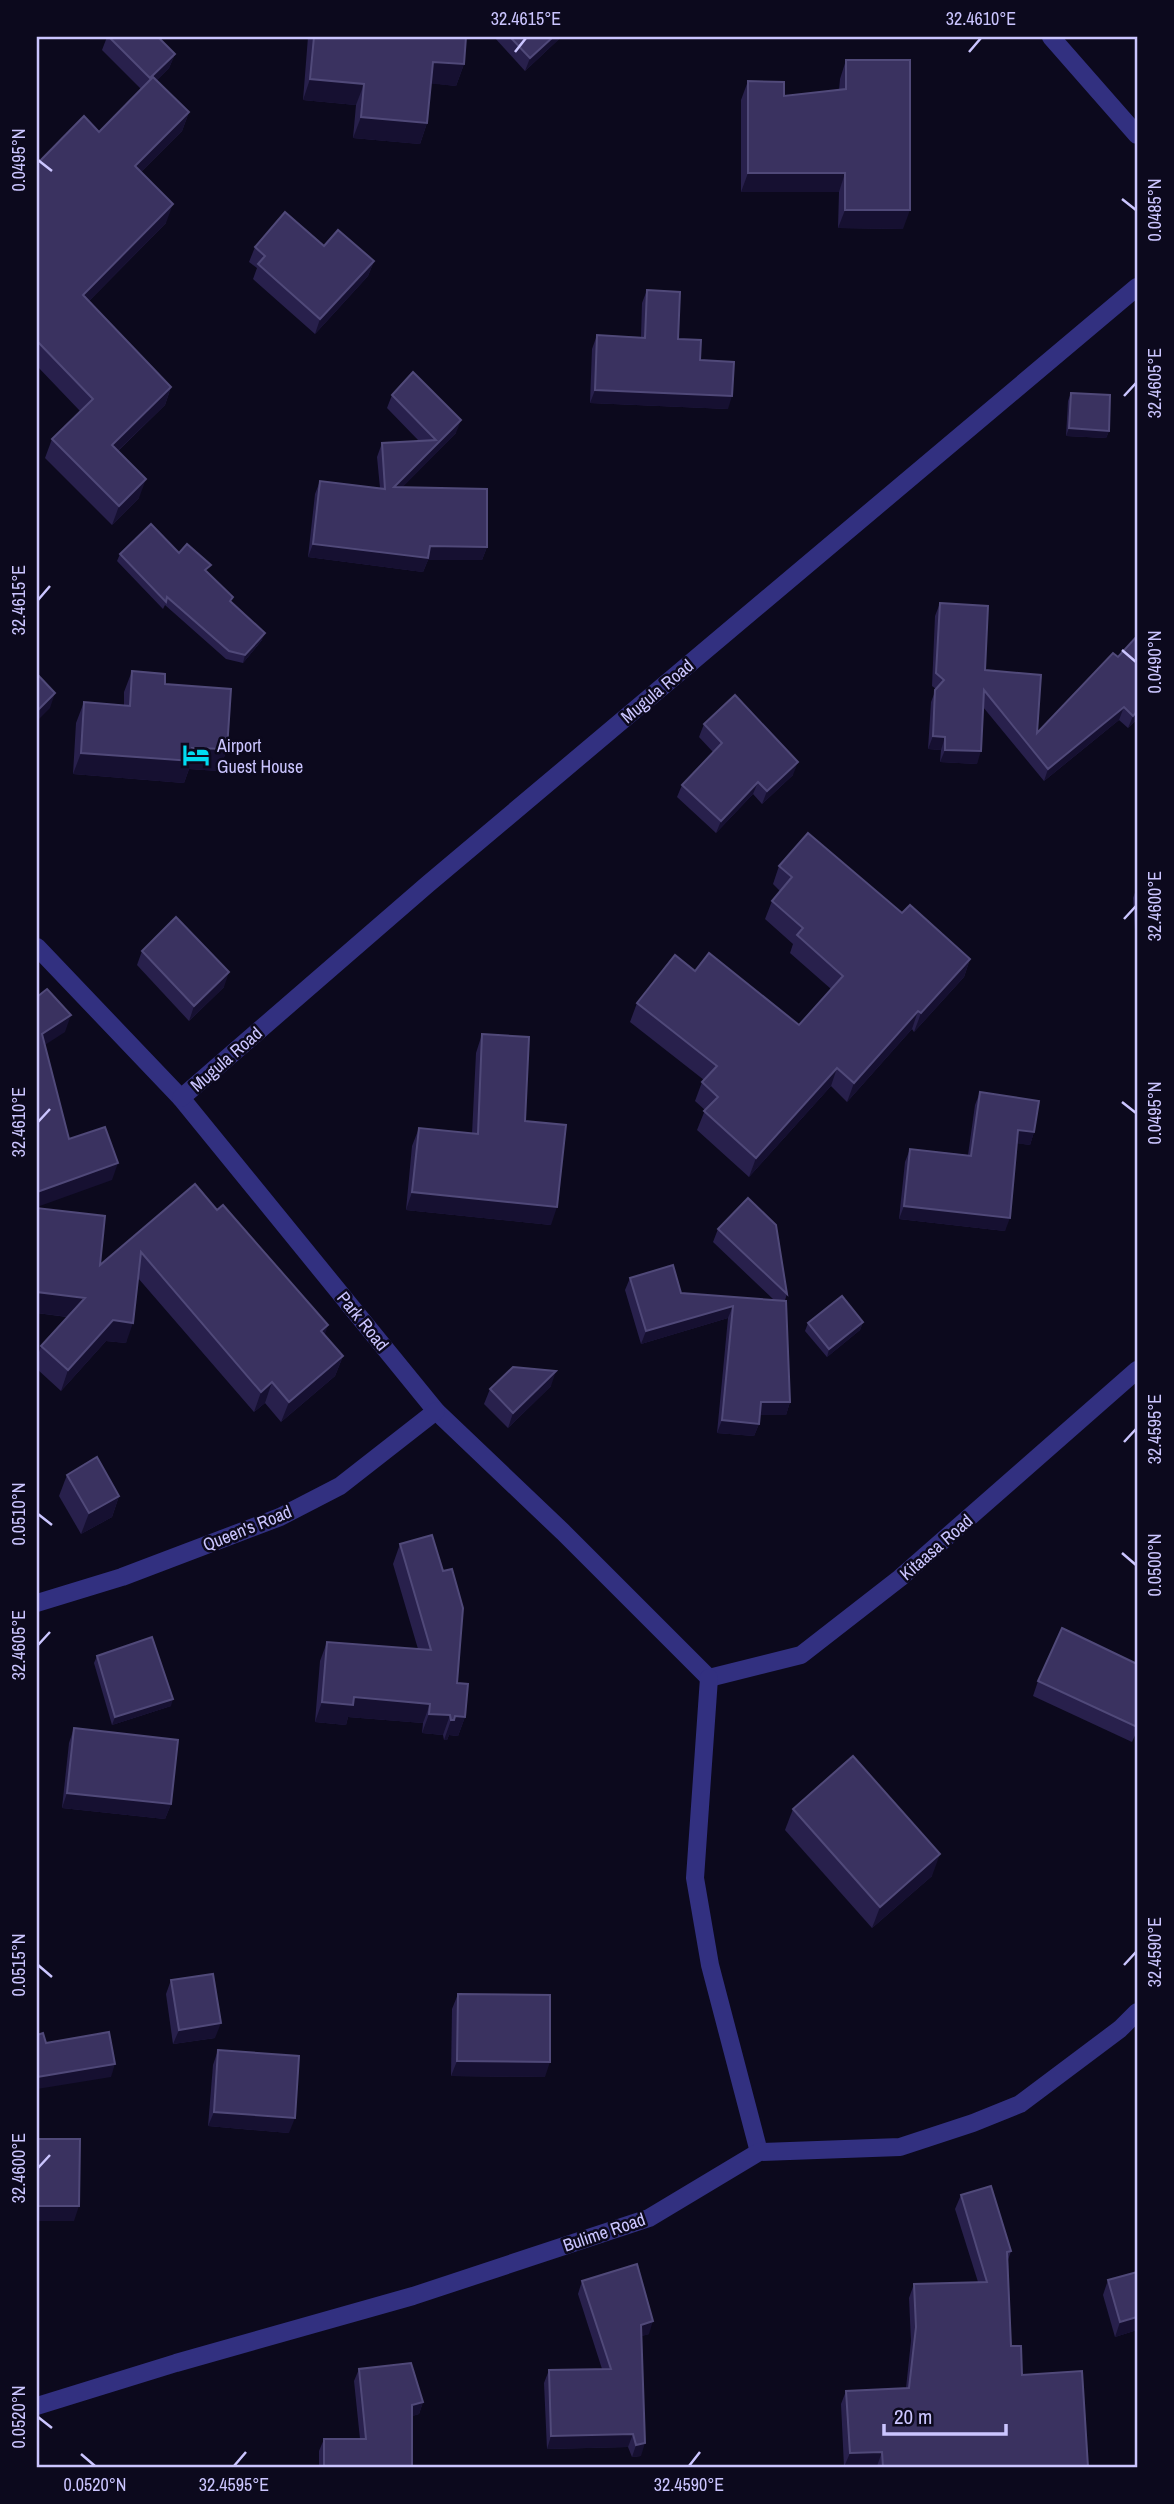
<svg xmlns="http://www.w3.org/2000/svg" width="1174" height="2504" font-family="'Archivo Narrow',sans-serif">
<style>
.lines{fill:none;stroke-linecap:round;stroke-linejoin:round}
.minor{stroke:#323080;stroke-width:18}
.wall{fill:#28204c}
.shaded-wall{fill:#161031}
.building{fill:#3a3260;stroke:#504979;stroke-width:2}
.ticks{fill:none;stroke:#cbc5ff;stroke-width:2.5}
.labels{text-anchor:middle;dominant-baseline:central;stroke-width:5;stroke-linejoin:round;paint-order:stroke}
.street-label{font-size:18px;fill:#cbc5ff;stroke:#0c091d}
.poi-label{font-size:18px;fill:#cbc5ff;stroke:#0c091d;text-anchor:start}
.neatline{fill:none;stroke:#cbc5ff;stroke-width:2.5}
.ticks-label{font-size:18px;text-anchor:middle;fill:#cbc5ff}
</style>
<rect width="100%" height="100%" fill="#0c091d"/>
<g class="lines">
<g class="minor">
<path d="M 1051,37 L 1137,135"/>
<path d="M 37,947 L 181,1098 L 436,1411 L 563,1532 L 709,1678"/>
<path d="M 181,1098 L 428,884 L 1137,287"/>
<path d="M 37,1603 L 122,1577 L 280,1517 L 340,1486 L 436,1411"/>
<path d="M 709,1678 L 801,1655 L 900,1578 L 1137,1370"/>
<path d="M 709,1678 L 695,1878 L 710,1965 L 759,2152"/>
<path d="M 37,2406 L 176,2363 L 413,2296 L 649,2218 L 759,2152 L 900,2147 L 973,2123 L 1020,2104 L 1120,2029 L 1137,2012"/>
</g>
</g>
<g class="wall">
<path d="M 107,37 L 158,37 L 175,54 L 169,68 L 157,80 L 189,112 L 182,131 L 141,172 L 166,223 L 89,301 L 171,387 L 165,405 L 118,451 L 139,498 L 112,525 L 45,458 L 52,439 L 80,411 L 37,366 L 37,164 L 99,132 L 141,89 L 102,50 Z"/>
<path d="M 308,37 L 466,37 L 464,64 L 456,86 L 431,83 L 427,123 L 420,144 L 353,138 L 356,105 L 303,100 Z"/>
<path d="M 494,37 L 560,37 L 559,39 L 525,71 Z"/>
<path d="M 846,60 L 903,229 L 838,228 L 839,192 L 741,192 L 741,100 L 748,81 L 784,96 L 839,90 L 840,79 Z"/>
<path d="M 255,247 L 374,261 L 368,276 L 315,334 L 253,279 L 257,268 L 249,262 Z"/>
<path d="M 647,290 L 678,339 L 700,360 L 728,409 L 590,403 L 592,349 L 597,335 L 641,337 L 642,303 Z"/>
<path d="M 1071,393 L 1109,431 L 1106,438 L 1066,436 L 1068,401 Z"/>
<path d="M 392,395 L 456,433 L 402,487 L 487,547 L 482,560 L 428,560 L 423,572 L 308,557 L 315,494 L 320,481 L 380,488 L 377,457 L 382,443 L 419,441 L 387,408 Z"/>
<path d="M 179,553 L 207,572 L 262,640 L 243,663 L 226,659 L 165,605 L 163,609 L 117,561 L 120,554 Z"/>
<path d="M 940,603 L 985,670 L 1037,733 L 1118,657 L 1137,636 L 1137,719 L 1128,728 L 1119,720 L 1044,781 L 983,707 L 977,764 L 940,762 L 941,750 L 928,749 L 931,702 L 936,689 L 932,686 L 935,616 Z"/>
<path d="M 132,671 L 165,684 L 227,749 L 219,771 L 189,769 L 184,783 L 73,774 L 76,723 L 84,702 L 124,705 L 124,692 Z"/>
<path d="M 704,724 L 793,775 L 762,804 L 753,794 L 716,833 L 677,797 L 682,785 L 713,752 L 699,737 Z"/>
<path d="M 779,866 L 902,913 L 970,959 L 964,977 L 914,1032 L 912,1029 L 847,1102 L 831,1086 L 749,1177 L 697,1130 L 705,1110 L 695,1101 L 702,1082 L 704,1080 L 630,1022 L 637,1003 L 695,971 L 799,1025 L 831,989 L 790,953 L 793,944 L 765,919 L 772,901 L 780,891 L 773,884 Z"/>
<path d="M 1137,887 L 1137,930 L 1135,930 L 1133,898 Z"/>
<path d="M 142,951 L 224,987 L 189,1021 L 137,965 Z"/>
<path d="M 482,1034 L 551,1225 L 406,1210 L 412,1146 L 419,1128 L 472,1134 L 476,1053 Z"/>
<path d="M 980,1092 L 1034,1132 L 1030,1145 L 1017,1143 L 1005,1231 L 899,1219 L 905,1162 L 910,1149 L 968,1155 L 975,1105 Z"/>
<path d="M 195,1184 L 343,1356 L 335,1376 L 281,1422 L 265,1403 L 254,1412 L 138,1278 L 126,1343 L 106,1341 L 61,1391 L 37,1369 L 37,1358 L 41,1346 L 67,1317 L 37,1313 L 37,1208 L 100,1265 Z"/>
<path d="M 718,1229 L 787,1294 L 785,1300 L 790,1402 L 786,1415 L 760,1415 L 759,1424 L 754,1436 L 717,1433 L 728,1318 L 641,1344 L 625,1290 L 630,1278 L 681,1293 L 774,1300 L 713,1242 Z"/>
<path d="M 863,1322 L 860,1330 L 827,1357 L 805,1331 L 808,1323 Z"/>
<path d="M 551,1386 L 508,1428 L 484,1404 L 490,1389 Z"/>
<path d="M 67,1475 L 119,1496 L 112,1517 L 81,1534 L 59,1496 Z"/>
<path d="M 400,1544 L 457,1683 L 465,1717 L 458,1736 L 449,1735 L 447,1740 L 444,1740 L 443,1735 L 422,1733 L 423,1723 L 348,1717 L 346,1725 L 315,1722 L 320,1661 L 327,1642 L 418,1649 L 393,1564 Z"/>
<path d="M 97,1656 L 171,1706 L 112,1725 L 94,1663 Z"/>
<path d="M 1137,1664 L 1137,1731 L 1132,1742 L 1033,1696 L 1038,1681 Z"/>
<path d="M 74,1728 L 171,1804 L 165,1819 L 62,1808 L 69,1743 Z"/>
<path d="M 793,1809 L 932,1876 L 872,1928 L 785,1830 Z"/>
<path d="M 171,1980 L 215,2038 L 173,2044 L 166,1994 Z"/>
<path d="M 458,1994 L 545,2077 L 451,2076 L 452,2009 Z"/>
<path d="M 218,2050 L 289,2133 L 208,2126 L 213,2065 Z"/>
<path d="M 961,2195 L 1011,2251 L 1008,2260 L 1011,2346 L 1022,2375 L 1088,2467 L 877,2467 L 877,2466 L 844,2467 L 841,2404 L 846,2391 L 906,2388 L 911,2341 L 909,2298 L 914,2284 L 978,2282 L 955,2209 Z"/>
<path d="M 1108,2280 L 1137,2330 L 1115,2337 L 1103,2295 Z"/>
<path d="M 582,2281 L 649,2334 L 641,2336 L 641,2456 L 632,2457 L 628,2447 L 547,2449 L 544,2383 L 549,2370 L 602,2369 L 578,2294 Z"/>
<path d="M 359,2369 L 423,2402 L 419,2414 L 412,2416 L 412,2467 L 319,2467 L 319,2451 L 324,2439 L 360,2439 L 354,2381 Z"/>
</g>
<g class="shaded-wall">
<path d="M 553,37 L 560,37 L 559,39 L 525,71 L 530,58 Z"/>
<path d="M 175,54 L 169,68 L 145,93 L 150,78 Z"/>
<path d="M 433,62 L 464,64 L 456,86 L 425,83 Z"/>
<path d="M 310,79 L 364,84 L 356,105 L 303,100 Z"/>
<path d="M 189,112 L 182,131 L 128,185 L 135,166 Z"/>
<path d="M 361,117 L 427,123 L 420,144 L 353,138 Z"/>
<path d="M 748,173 L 845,173 L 839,192 L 741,192 Z"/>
<path d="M 173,204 L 166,223 L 76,314 L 83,295 Z"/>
<path d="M 845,210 L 910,210 L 903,229 L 838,228 Z"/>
<path d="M 374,261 L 368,276 L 315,334 L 320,319 Z"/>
<path d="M 171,387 L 165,405 L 105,463 L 112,445 Z"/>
<path d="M 595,390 L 732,396 L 728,409 L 590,403 Z"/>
<path d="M 461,420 L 456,433 L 389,501 L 394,487 Z"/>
<path d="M 1069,428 L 1109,431 L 1106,438 L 1066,436 Z"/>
<path d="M 146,479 L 139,498 L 112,525 L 119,506 Z"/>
<path d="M 313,544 L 430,546 L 487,547 L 482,560 L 428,560 L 423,572 L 308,557 Z"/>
<path d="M 265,633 L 262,640 L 243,663 L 245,655 Z"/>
<path d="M 55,693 L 50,708 L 37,721 L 37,711 Z"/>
<path d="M 1124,707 L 1119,720 L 1044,781 L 1048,769 Z"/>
<path d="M 1137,711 L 1137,719 L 1128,728 L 1133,716 Z"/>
<path d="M 933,736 L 945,737 L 941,750 L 928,749 Z"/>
<path d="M 192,748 L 227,749 L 219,771 L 189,769 L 184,783 L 73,774 L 81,753 Z"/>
<path d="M 945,750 L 981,751 L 977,764 L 940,762 Z"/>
<path d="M 798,762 L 793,775 L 762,804 L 767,791 Z"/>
<path d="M 758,782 L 753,794 L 716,833 L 721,821 Z"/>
<path d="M 970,959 L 964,977 L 914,1032 L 921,1013 Z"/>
<path d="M 229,972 L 224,987 L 189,1021 L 194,1006 Z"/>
<path d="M 918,1011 L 912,1029 L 847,1102 L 854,1083 Z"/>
<path d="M 71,1015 L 65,1032 L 37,1050 L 42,1034 Z"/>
<path d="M 837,1068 L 831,1086 L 749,1177 L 756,1158 Z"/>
<path d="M 1018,1130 L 1034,1132 L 1030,1145 L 1013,1143 Z"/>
<path d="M 118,1163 L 112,1180 L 37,1207 L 37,1192 Z"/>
<path d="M 412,1192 L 557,1207 L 551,1225 L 406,1210 Z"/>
<path d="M 904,1206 L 1010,1218 L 1005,1231 L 899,1219 Z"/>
<path d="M 37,1292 L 85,1298 L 77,1318 L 37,1313 Z"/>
<path d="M 733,1306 L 728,1318 L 641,1344 L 646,1331 Z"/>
<path d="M 113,1320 L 133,1323 L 126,1343 L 106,1341 L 61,1391 L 68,1370 Z"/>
<path d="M 863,1322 L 860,1330 L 827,1357 L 829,1349 Z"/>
<path d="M 328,1325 L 321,1346 L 321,1331 Z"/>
<path d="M 343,1356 L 335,1376 L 281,1422 L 289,1402 Z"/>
<path d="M 556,1371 L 551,1386 L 508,1428 L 513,1413 Z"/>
<path d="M 272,1382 L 265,1403 L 254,1412 L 261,1392 Z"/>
<path d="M 761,1402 L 790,1402 L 786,1415 L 756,1415 Z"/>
<path d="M 722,1420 L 759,1424 L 754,1436 L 717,1433 Z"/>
<path d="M 119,1496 L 112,1517 L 81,1534 L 89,1513 Z"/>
<path d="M 354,1697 L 430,1704 L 423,1723 L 348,1717 L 346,1725 L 315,1722 L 322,1702 Z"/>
<path d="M 173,1699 L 171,1706 L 112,1725 L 115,1717 Z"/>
<path d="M 429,1714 L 450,1715 L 443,1735 L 422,1733 Z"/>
<path d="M 455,1716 L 465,1717 L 458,1736 L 449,1735 L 447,1740 L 444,1740 L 451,1720 Z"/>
<path d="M 67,1793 L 171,1804 L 165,1819 L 62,1808 Z"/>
<path d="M 940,1854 L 932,1876 L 872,1928 L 880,1907 Z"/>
<path d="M 221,2023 L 215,2038 L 173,2044 L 179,2030 Z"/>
<path d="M 457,2061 L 550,2062 L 545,2077 L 451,2076 Z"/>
<path d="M 115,2064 L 111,2077 L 37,2089 L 37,2077 Z"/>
<path d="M 214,2112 L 295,2118 L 289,2133 L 208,2126 Z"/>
<path d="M 37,2206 L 79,2206 L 74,2221 L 37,2221 Z"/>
<path d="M 1137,2317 L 1137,2330 L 1115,2337 L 1120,2322 Z"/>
<path d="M 653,2321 L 649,2334 L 636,2338 L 641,2325 Z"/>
<path d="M 423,2402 L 419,2414 L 407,2418 L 412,2405 Z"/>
<path d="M 633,2434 L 628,2447 L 547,2449 L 551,2436 Z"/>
<path d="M 645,2443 L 641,2456 L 632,2457 L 636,2445 Z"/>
<path d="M 882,2452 L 877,2466 L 844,2467 L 850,2453 Z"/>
</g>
<g class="building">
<path d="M 109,37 L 158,37 L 175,54 L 150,78 Z"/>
<path d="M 314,37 L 466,37 L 464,64 L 433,62 L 427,123 L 361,117 L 364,84 L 310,79 Z"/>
<path d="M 510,37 L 553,37 L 530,58 Z"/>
<path d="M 846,60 L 910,60 L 910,210 L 845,210 L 845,173 L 748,173 L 748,81 L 784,82 L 784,96 L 846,89 Z"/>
<path d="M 153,77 L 189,112 L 135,166 L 173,204 L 83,295 L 171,387 L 112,445 L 146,479 L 119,506 L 52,439 L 93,399 L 37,341 L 37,164 L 84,116 L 99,132 Z"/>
<path d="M 285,212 L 324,246 L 338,230 L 374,261 L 320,319 L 258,264 L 265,256 L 255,247 Z"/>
<path d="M 647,290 L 680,292 L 678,339 L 701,340 L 700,360 L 734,362 L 732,396 L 595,390 L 597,335 L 645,338 Z"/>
<path d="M 413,372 L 461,420 L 394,487 L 487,489 L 487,547 L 430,546 L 428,558 L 313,544 L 320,481 L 385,489 L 382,443 L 436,440 L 392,395 Z"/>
<path d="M 1071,393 L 1110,395 L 1109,431 L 1069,428 Z"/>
<path d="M 151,524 L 179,553 L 187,544 L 211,565 L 205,570 L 233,597 L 230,601 L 265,633 L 245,655 L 229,651 L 167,597 L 166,602 L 120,554 Z"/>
<path d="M 940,603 L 988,606 L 985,670 L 1041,675 L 1037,733 L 1113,653 L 1118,657 L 1137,636 L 1137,711 L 1133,716 L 1124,707 L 1048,769 L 984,690 L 981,751 L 945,750 L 945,737 L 933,736 L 935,690 L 944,680 L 936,673 Z"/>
<path d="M 132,671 L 165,674 L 165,684 L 231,689 L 227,749 L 192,748 L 192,761 L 81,753 L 84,702 L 130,706 Z"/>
<path d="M 37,674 L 55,693 L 37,711 Z"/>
<path d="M 735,695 L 798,762 L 767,791 L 758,782 L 721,821 L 682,785 L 722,743 L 704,724 Z"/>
<path d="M 808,833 L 902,913 L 910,905 L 970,959 L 921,1013 L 918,1011 L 854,1083 L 837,1068 L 756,1158 L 704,1111 L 718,1097 L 702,1082 L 717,1066 L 637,1003 L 675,955 L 695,971 L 709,953 L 799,1025 L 843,976 L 797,935 L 803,928 L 772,901 L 792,877 L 779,866 Z"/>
<path d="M 176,917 L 229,972 L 194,1006 L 142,951 Z"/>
<path d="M 47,989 L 71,1015 L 42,1034 L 69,1139 L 105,1127 L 118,1163 L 37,1192 L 37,997 Z"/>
<path d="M 482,1034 L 529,1037 L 525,1121 L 566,1125 L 557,1207 L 412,1192 L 419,1128 L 478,1134 Z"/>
<path d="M 980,1092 L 1039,1101 L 1034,1132 L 1018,1130 L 1010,1218 L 904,1206 L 910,1149 L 971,1156 Z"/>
<path d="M 195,1184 L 217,1210 L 223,1205 L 328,1325 L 321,1331 L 343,1356 L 289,1402 L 272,1382 L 261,1392 L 141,1252 L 133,1323 L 113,1320 L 68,1370 L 41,1346 L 85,1298 L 37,1292 L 37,1208 L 105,1216 L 100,1265 Z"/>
<path d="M 748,1198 L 776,1225 L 787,1294 L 718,1229 Z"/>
<path d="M 673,1265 L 681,1293 L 786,1301 L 790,1402 L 761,1402 L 759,1424 L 722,1420 L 733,1306 L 646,1331 L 630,1278 Z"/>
<path d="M 842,1296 L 863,1322 L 829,1349 L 808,1323 Z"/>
<path d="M 513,1367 L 556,1371 L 513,1413 L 490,1389 Z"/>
<path d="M 97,1457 L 119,1496 L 89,1513 L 67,1475 Z"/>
<path d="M 432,1535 L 443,1571 L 452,1569 L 463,1608 L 457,1683 L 468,1684 L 465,1717 L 455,1716 L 454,1720 L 451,1720 L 450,1715 L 429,1714 L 430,1704 L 354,1697 L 353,1705 L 322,1702 L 327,1642 L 431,1650 L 400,1544 Z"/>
<path d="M 1062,1628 L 1137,1664 L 1137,1727 L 1038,1681 Z"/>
<path d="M 152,1637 L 173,1699 L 115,1717 L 97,1656 Z"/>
<path d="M 74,1728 L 178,1740 L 171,1804 L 67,1793 Z"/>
<path d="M 853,1756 L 940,1854 L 880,1907 L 793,1809 Z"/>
<path d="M 213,1974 L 221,2023 L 179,2030 L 171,1980 Z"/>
<path d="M 458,1994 L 550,1995 L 550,2062 L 457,2061 Z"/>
<path d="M 109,2032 L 115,2064 L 37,2077 L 37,2035 L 43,2033 L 46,2043 Z"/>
<path d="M 218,2050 L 299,2056 L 295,2118 L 214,2112 Z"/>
<path d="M 37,2139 L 80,2139 L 79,2206 L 37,2206 Z"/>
<path d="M 991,2186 L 1011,2251 L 1007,2252 L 1011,2346 L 1021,2346 L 1022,2375 L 1082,2371 L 1088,2467 L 883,2467 L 882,2452 L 850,2453 L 846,2391 L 909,2388 L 916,2327 L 914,2284 L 987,2282 L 961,2195 Z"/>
<path d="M 637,2264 L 653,2321 L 641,2325 L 645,2443 L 636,2445 L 633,2434 L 551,2436 L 549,2370 L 611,2369 L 582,2281 Z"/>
<path d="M 1137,2272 L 1137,2317 L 1120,2322 L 1108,2280 Z"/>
<path d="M 411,2363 L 423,2402 L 412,2405 L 412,2467 L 324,2467 L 324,2439 L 366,2439 L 359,2369 Z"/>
</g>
<path class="ticks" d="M 515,52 L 526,38M 969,52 L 981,38M 38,160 L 52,171M 1122,199 L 1136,210M 1124,396 L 1136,383M 38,600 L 50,586M 1122,650 L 1136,662M 1124,919 L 1136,906M 1122,1102 L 1136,1113M 38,1122 L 50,1109M 1124,1442 L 1136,1429M 38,1514 L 52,1525M 1122,1553 L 1136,1565M 38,1645 L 50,1632M 38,1965 L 52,1977M 1124,1965 L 1136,1952M 38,2168 L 50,2155M 38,2417 L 52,2428M 81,2454 L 95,2466M 234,2466 L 246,2452M 689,2466 L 700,2452"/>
<defs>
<symbol id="hotel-bare" viewBox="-9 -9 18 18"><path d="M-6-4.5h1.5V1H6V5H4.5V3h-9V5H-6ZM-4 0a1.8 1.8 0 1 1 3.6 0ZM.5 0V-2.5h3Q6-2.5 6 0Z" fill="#00dbf0" stroke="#0c091d" stroke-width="2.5" paint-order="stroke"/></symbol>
</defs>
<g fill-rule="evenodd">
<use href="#hotel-bare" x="177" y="736" width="38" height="38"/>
</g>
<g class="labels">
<g class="street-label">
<text transform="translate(657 691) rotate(-40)">Mugula Road</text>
<text transform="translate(226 1059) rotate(-41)">Mugula Road</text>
<text transform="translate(363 1321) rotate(51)">Park Road</text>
<text transform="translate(247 1528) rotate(-22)">Queen's Road</text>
<text transform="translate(936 1547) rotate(-41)">Kitaasa Road</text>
<text transform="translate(604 2232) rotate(-19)">Bulime Road</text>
</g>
<g class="poi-label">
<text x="217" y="745">Airport<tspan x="217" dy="21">Guest House</tspan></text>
</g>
</g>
<rect width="1174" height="2504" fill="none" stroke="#0c091d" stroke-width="77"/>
<path d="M884 2424v10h122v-10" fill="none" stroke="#cbc5ff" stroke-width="3.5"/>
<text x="894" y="2424" font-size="21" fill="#cbc5ff" stroke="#0c091d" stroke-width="5" paint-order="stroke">20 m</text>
<rect x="38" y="38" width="1098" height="2428" class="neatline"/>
<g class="ticks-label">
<text x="526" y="25">32.4615°E</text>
<text x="981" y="25">32.4610°E</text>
<text transform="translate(19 160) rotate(-90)" y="6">0.0495°N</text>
<text transform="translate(1155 210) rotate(-90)" y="6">0.0485°N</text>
<text transform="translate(1155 383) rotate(-90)" y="6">32.4605°E</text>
<text transform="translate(19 600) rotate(-90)" y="6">32.4615°E</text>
<text transform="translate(1155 662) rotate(-90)" y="6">0.0490°N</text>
<text transform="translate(1155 906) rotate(-90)" y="6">32.4600°E</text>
<text transform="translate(1155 1113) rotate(-90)" y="6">0.0495°N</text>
<text transform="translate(19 1122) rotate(-90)" y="6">32.4610°E</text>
<text transform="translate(1155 1429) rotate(-90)" y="6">32.4595°E</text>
<text transform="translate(19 1514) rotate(-90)" y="6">0.0510°N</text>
<text transform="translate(1155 1565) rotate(-90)" y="6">0.0500°N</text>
<text transform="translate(19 1645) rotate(-90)" y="6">32.4605°E</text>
<text transform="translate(1155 1952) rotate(-90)" y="6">32.4590°E</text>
<text transform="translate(19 1965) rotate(-90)" y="6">0.0515°N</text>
<text transform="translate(19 2168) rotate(-90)" y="6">32.4600°E</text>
<text transform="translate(19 2417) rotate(-90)" y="6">0.0520°N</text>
<text x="95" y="2491">0.0520°N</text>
<text x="234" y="2491">32.4595°E</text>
<text x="689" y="2491">32.4590°E</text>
</g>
</svg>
